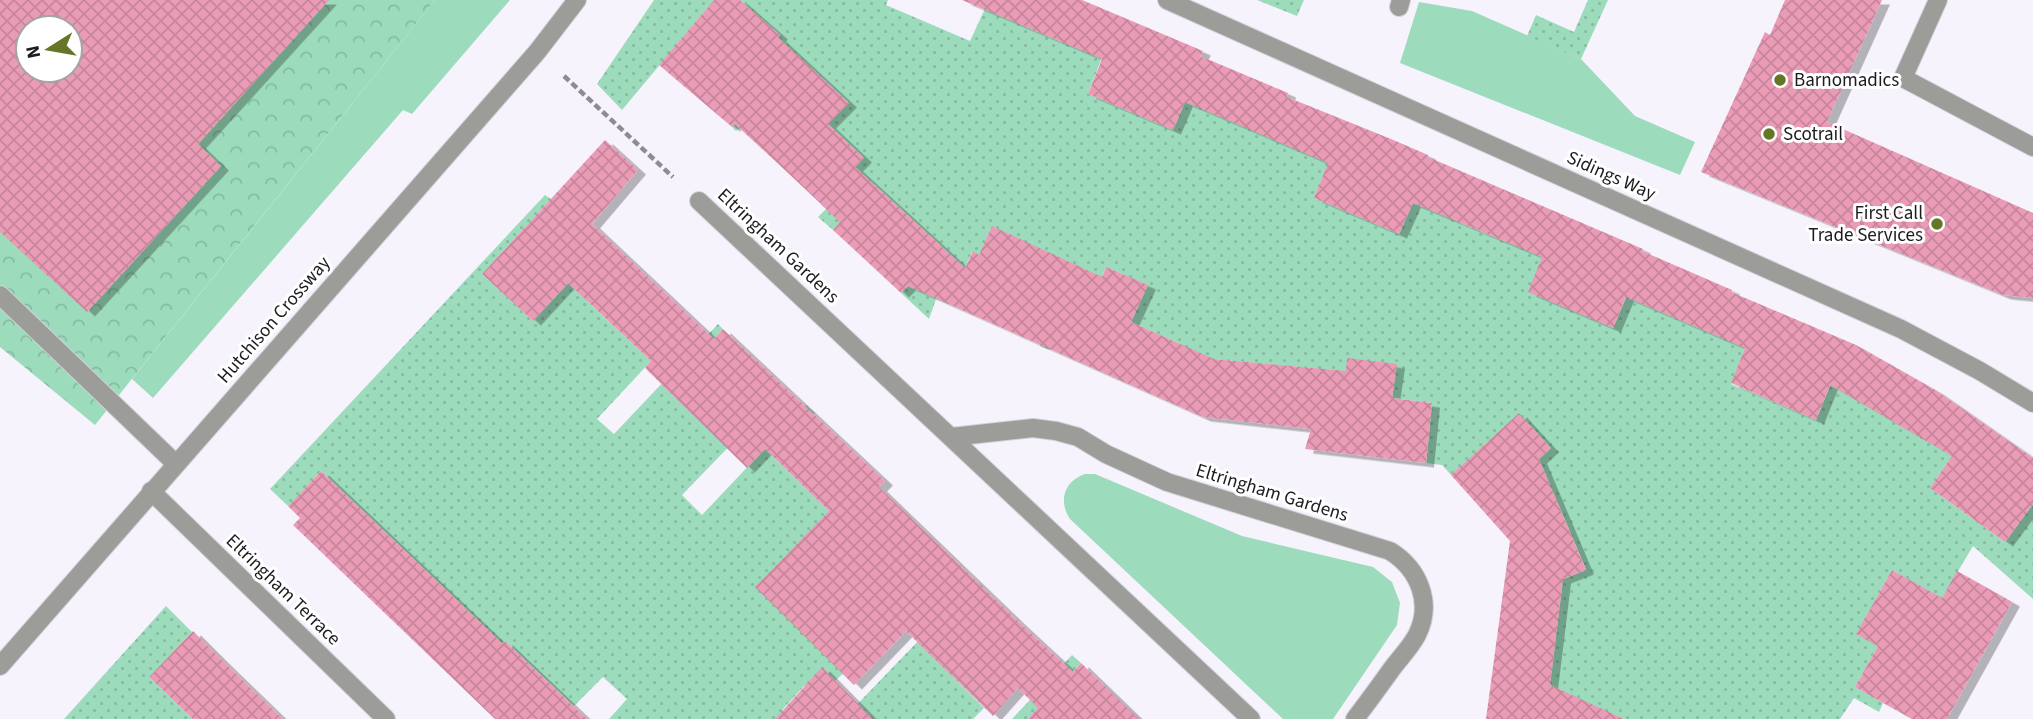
<svg xmlns="http://www.w3.org/2000/svg" width="2033" height="719" font-family="'Source Sans 3',sans-serif">
<style>
.grass{fill:#9cdcbc}
.park{fill:url(#park-crowns);fill-rule:evenodd}
.garden{fill:url(#garden-dots)}
.building{fill:url(#building-cross-hatch);fill-rule:evenodd;filter:url(#shadow)}
.lines{fill:none;stroke-linecap:round;stroke-linejoin:round}
.service-casing{stroke:#d3d0d8;stroke-width:20}
.minor-casing{stroke:#d3d0d8;stroke-width:20}
.path{stroke:#8e8c92;stroke-width:4.5;stroke-dasharray:7 3.5;stroke-linecap:butt}
.service{stroke:#9c9d99;stroke-width:18}
.minor{stroke:#9c9d99;stroke-width:18}
.poi-dot{fill:#657726;stroke:#fff;stroke-width:2.5}
.labels{text-anchor:middle;dominant-baseline:central;stroke-width:6;stroke-linejoin:round;paint-order:stroke}
.poi-label{font-size:19px;fill:#1c1b1e;stroke:#fff;text-anchor:start}
.street-label{font-size:19px;fill:#1c1b1e;stroke:#fff}
</style>
<defs>
<pattern id="park-crowns" width="20" height="18" patternUnits="userSpaceOnUse" patternTransform="scale(1.75)"><rect width="20" height="18" fill="#9cdcbc"/><path d="M2 6a3 3 0 1 1 6 0M12 15a3 3 0 1 1 6 0" fill="none" stroke="#86bca1"/></pattern>
<pattern id="garden-dots" width="8" height="8" patternUnits="userSpaceOnUse" patternTransform="scale(1.75)"><rect width="8" height="8" fill="#9cdcbc"/><path d="M2 2h.1M6 6h.1" fill="none" stroke="#86bca1" stroke-width="1.8" stroke-linecap="round"/></pattern>
<pattern id="building-cross-hatch" width="8" height="8" patternUnits="userSpaceOnUse" patternTransform="scale(1.75)"><rect width="8" height="8" fill="#ea9cb7"/><path d="M0 0l8 8M0 8l8-8" fill="none" stroke="#c8869d"/></pattern>
<filter id="shadow"><feDropShadow dx="8" dy="4.5" stdDeviation="0" flood-color="#0004"/></filter>
</defs>
<rect width="100%" height="100%" fill="#f6f3fc"/>
<g class="grass">
<path d="M 435,0 L 510,0 L 412,114 L 403,110 L 153,398 L 132,379 Z"/>
<path d="M 1419,2 L 1472,11 L 1581,59 L 1635,116 L 1695,142 L 1680,175 L 1400,63 Z"/>
<path d="M 1085,474 L 1095,474 L 1242,536 L 1373,567 L 1392,582 L 1400,603 L 1397,625 L 1333,719 L 1283,719 L 1070,519 C 1058,501 1064,481 1085,474 Z"/>
</g>
<path class="park" d="M 0,0 L 435,0 L 95,425 L 0,347 ZM 28,28 L 70,28 L 70,70 L 28,70 Z"/>
<g class="garden">
<path d="M 654,0 L 714,0 L 622,110 L 597,84 Z"/>
<path d="M 740,0 L 888,0 L 886,5 L 970,41 L 989,0 L 1017,23 L 1061,42 L 1104,52 L 1088,94 L 1173,130 L 1191,86 L 1331,157 L 1314,198 L 1399,234 L 1418,190 L 1462,224 L 1506,242 L 1517,218 L 1613,328 L 1632,284 L 1668,315 L 1713,334 L 1747,343 L 1731,384 L 1816,420 L 1834,376 L 1955,452 L 1930,488 L 2005,542 L 2033,504 L 2033,599 L 1973,546 L 1942,598 L 1892,570 L 1857,633 L 1878,646 L 1855,687 L 1883,703 L 1879,712 L 1854,698 L 1840,719 L 1624,719 L 1549,688 L 1561,593 L 1546,587 L 1586,569 L 1559,506 L 1527,470 L 1519,414 L 1451,475 L 1442,465 L 1426,463 L 1432,403 L 1392,398 L 1396,365 L 1343,392 L 1331,370 L 1203,358 L 1178,343 L 1131,322 L 1147,285 L 1106,267 L 1090,304 L 1049,350 L 1040,346 L 1063,293 L 992,227 L 979,255 L 972,252 L 949,304 L 936,299 L 929,319 L 901,293 L 943,248 L 875,185 L 833,230 L 818,217 L 826,209 L 821,204 L 864,158 L 828,124 L 848,102 L 814,71 L 736,131 L 732,127 L 770,84 L 751,68 L 780,35 Z"/>
<path d="M 1257,0 L 1304,0 L 1297,16 Z"/>
<path d="M 1588,0 L 1608,0 L 1581,59 L 1527,36 L 1536,15 L 1574,32 Z"/>
<path d="M 545,195 L 551,199 L 482,274 L 533,321 L 601,247 L 613,258 L 620,251 L 627,257 L 587,301 L 651,361 L 597,419 L 614,434 L 718,324 L 723,329 L 683,373 L 745,430 L 682,495 L 702,515 L 806,405 L 815,413 L 773,457 L 829,511 L 875,644 L 835,681 L 804,686 L 782,710 L 791,719 L 609,719 L 627,699 L 603,677 L 574,706 L 505,641 L 462,687 L 488,630 L 321,471 L 288,506 L 270,489 Z"/>
<path d="M 976,581 L 983,586 L 940,632 L 953,677 L 984,708 L 973,719 L 843,719 Z"/>
<path d="M 166,606 L 192,632 L 149,677 L 193,719 L 64,719 Z"/>
<path d="M 1072,655 L 1081,663 L 1038,708 L 1049,719 L 1012,719 Z"/>
</g>
<g class="building">
<path d="M 0,0 L 329,0 L 198,144 L 221,166 L 87,312 L 0,232 ZM 28,28 L 70,28 L 70,70 L 28,70 Z"/>
<path d="M 714,0 L 740,0 L 780,35 L 778,37 L 849,103 L 828,124 L 864,158 L 855,167 L 965,268 L 973,251 L 979,255 L 992,226 L 1102,277 L 1106,267 L 1148,285 L 1131,322 L 1214,359 L 1346,371 L 1347,358 L 1397,364 L 1392,398 L 1432,403 L 1426,463 L 1305,449 L 1311,429 L 1203,417 L 908,286 L 901,293 L 833,230 L 840,222 L 787,172 L 735,124 L 732,127 L 659,65 Z"/>
<path d="M 962,0 L 1082,0 L 1203,51 L 1200,56 L 1288,93 L 1287,97 L 1391,139 L 1428,155 L 1428,157 L 1643,249 L 1642,251 L 1732,290 L 1731,292 L 1856,345 L 1937,391 L 2033,458 L 2033,504 L 2005,542 L 1930,488 L 1952,456 L 1830,385 L 1816,420 L 1731,383 L 1745,348 L 1626,297 L 1613,328 L 1528,292 L 1542,257 L 1413,203 L 1399,234 L 1314,198 L 1328,163 L 1185,102 L 1173,130 L 1088,94 L 1102,59 Z"/>
<path d="M 1785,0 L 1882,0 L 1827,122 L 2033,213 L 2033,298 L 2003,295 L 1701,172 L 1765,32 L 1770,35 Z"/>
<path d="M 605,140 L 638,170 L 592,224 L 714,339 L 723,329 L 885,481 L 879,487 L 1017,620 L 1073,672 L 1081,663 L 1139,719 L 1028,719 L 1038,708 L 1018,688 L 993,716 L 906,631 L 854,685 L 755,587 L 829,511 L 765,449 L 747,468 L 645,368 L 651,361 L 568,283 L 533,321 L 482,274 Z"/>
<path d="M 1519,413 L 1551,448 L 1539,459 L 1586,570 L 1563,579 L 1550,685 L 1624,719 L 1486,719 L 1510,541 L 1451,475 Z"/>
<path d="M 321,471 L 503,644 L 505,641 L 587,719 L 495,719 L 293,525 L 300,518 L 288,506 Z"/>
<path d="M 1892,570 L 1942,598 L 1957,571 L 2012,602 L 1947,719 L 1912,719 L 1855,687 L 1878,646 L 1856,634 Z"/>
<path d="M 193,631 L 222,660 L 283,719 L 193,719 L 149,677 Z"/>
<path d="M 822,667 L 873,719 L 775,719 Z"/>
</g>
<g class="lines">
<defs>
<path id="service" d="M 0,295 L 176,464"/>
<g id="minor">
<path d="M 1167,0 L 1901,329 L 1980,371 L 2033,403"/>
<path d="M 1938,0 L 1903,78 L 2033,147"/>
<path d="M 1399,7 L 1401,0"/>
<path d="M 699,201 L 1251,719"/>
<path d="M 951,437 L 1033,428 L 1056,431 L 1078,437 L 1106,454 L 1167,482 L 1390,551 C 1419,569 1433,603 1417,635 C 1410,648 1399,659 1391,670 C 1379,687 1367,703 1355,719"/>
<path d="M 151,491 L 386,719"/>
<path d="M 0,666 L 537,52 L 577,0"/>
</g>
</defs>
<use href="#service" class="service-casing"/>
<use href="#minor" class="minor-casing"/>
<path class="path" d="M 564,76 L 673,177"/>
<use href="#service" class="service"/>
<use href="#minor" class="minor"/>
</g>
<g class="poi-dot">
<circle cx="1780" cy="80" r="7"/>
<circle cx="1769" cy="134" r="7"/>
<circle cx="1937" cy="224" r="7"/>
</g>
<g class="labels">
<g class="poi-label">
<text x="1794" y="80">Barnomadics</text>
<text x="1783" y="134">Scotrail</text>
<text x="1923" y="213" text-anchor="end">First Call<tspan x="1923" dy="22">Trade Services</tspan></text>
</g>
<g class="street-label">
<text transform="translate(1611 176) rotate(24)">Sidings Way</text>
<text transform="translate(778 246) rotate(43)">Eltringham Gardens</text>
<text transform="translate(274 320) rotate(-49)">Hutchison Crossway</text>
<text transform="translate(1272 493) rotate(17)">Eltringham Gardens</text>
<text transform="translate(283 590) rotate(44)">Eltringham Terrace</text>
</g>
</g>
<g transform="translate(49 49) rotate(259)"><circle r="33" fill="#ffffff" stroke="#a4a4a5" stroke-width="2"/>
<path d="M0-5L12 26L0 18L-12 26Z" fill="#657726"/>
<text y="-10" font-size="19" font-weight="bold" text-anchor="middle" fill="#1c1b1e">N</text>
</g>
</svg>
